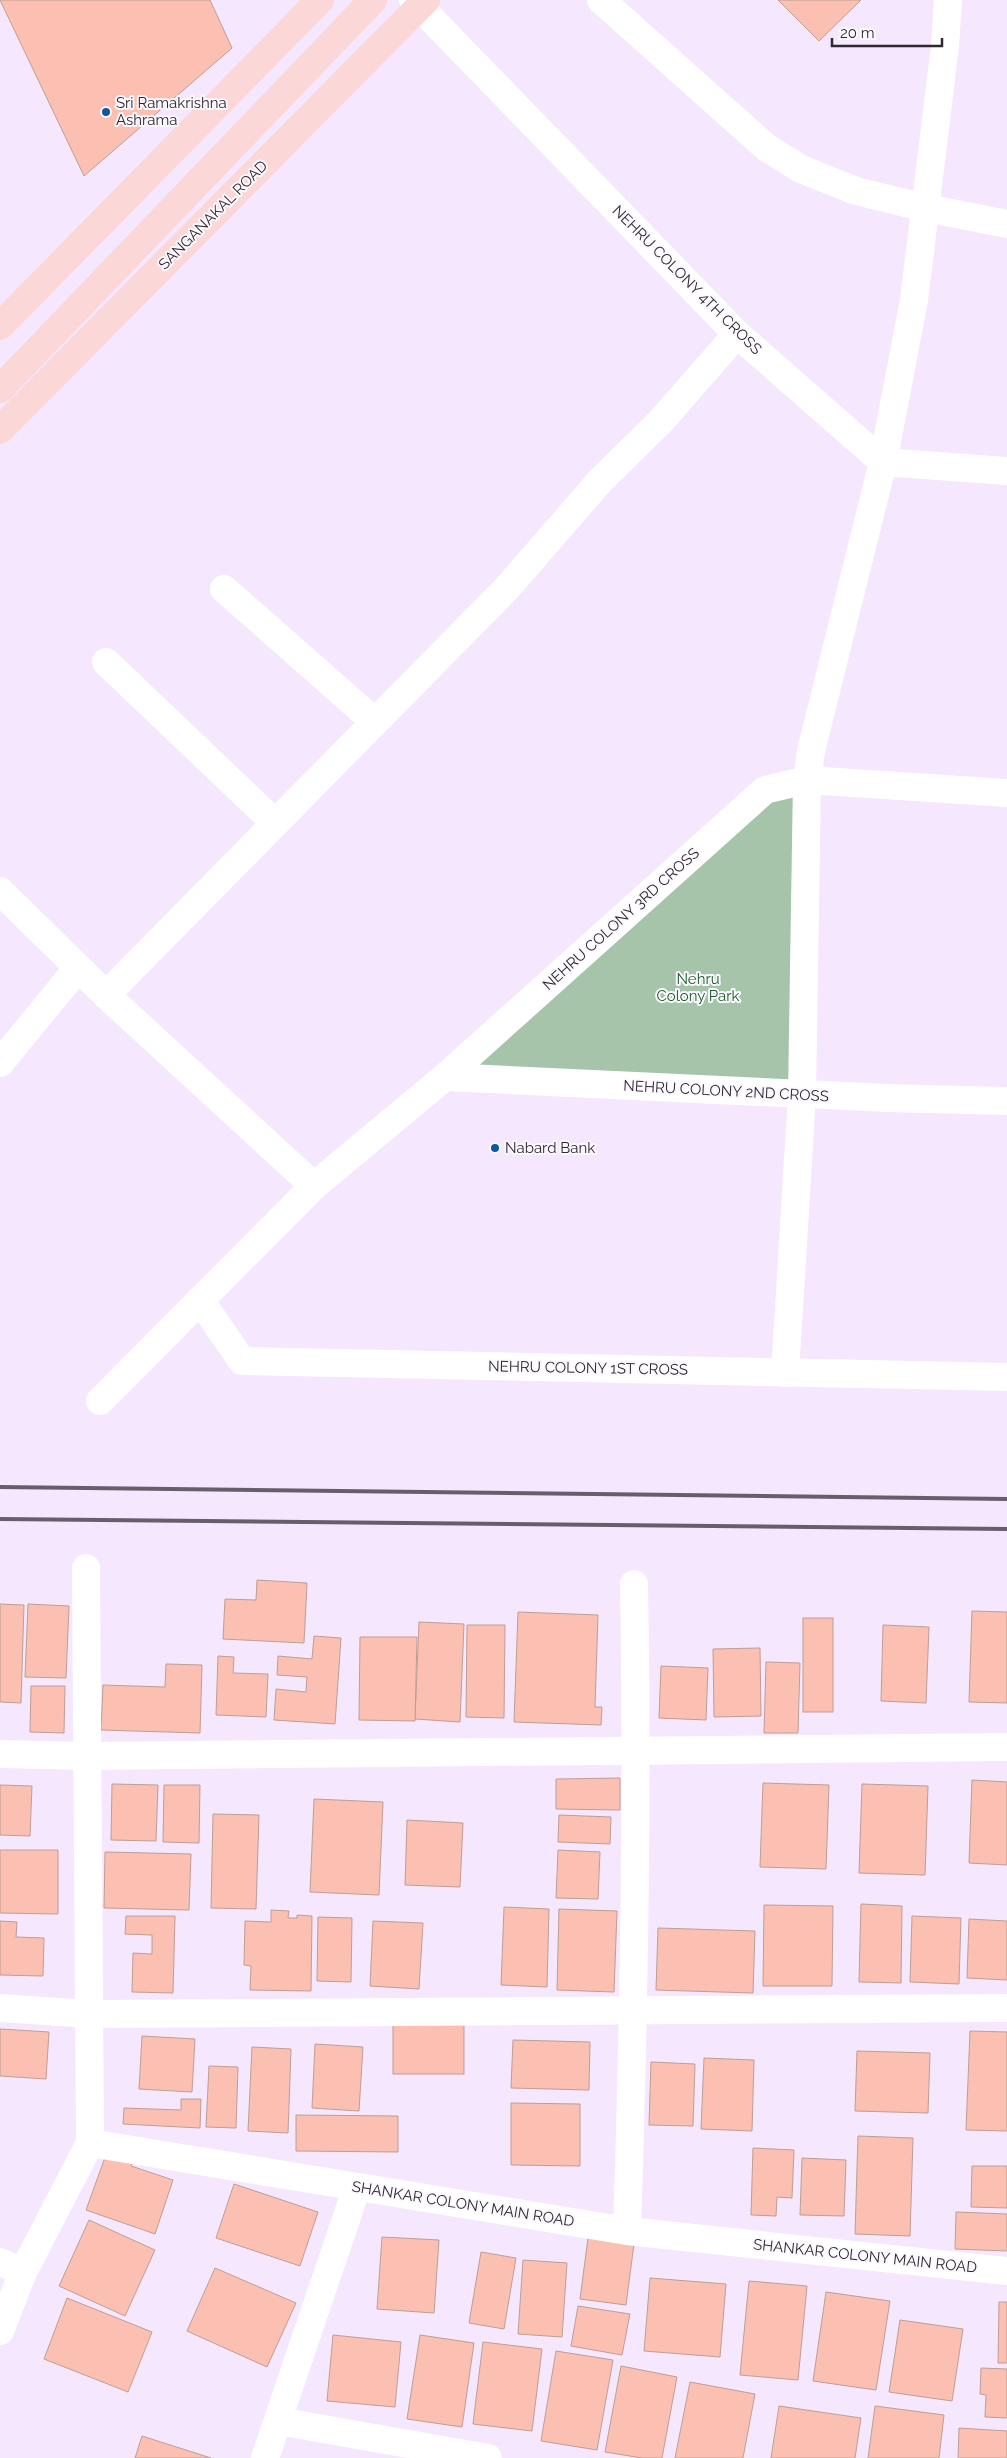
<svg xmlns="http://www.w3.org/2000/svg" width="1007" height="2458" font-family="Raleway,sans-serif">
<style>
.green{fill:#a5c4aa}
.building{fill:#fbc0b2;stroke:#be9e95}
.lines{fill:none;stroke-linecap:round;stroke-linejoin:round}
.minor{stroke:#fff;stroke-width:28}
.major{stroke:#fbd7d7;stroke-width:28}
.rail{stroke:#675e6b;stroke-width:4}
.poi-dot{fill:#0a58a6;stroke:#fcf9fe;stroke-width:2}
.labels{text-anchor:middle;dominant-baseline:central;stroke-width:4;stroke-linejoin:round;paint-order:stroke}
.poi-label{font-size:15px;fill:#2f2832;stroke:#fcf9fe;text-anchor:start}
.street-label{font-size:15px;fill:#2f2832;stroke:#fcf9fe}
.park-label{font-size:15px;fill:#195d2d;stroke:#fcf9fe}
</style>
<rect width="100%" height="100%" fill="#f5e7fd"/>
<path class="green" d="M 798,796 L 793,1089 L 465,1069 L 766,797 Z"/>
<g class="building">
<path d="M 0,0 L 210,0 L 232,48 L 84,176 Z"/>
<path d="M 778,0 L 861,0 L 819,41 Z"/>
<path d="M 257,1580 L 307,1583 L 304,1643 L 223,1639 L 225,1599 L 256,1600 Z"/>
<path d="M 0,1604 L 24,1605 L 21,1703 L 0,1702 Z"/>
<path d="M 28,1604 L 69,1606 L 66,1678 L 25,1677 Z"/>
<path d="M 972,1611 L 1007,1612 L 1007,1703 L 969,1702 Z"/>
<path d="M 518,1612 L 598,1615 L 595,1707 L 602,1707 L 601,1725 L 514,1722 Z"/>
<rect x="803" y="1618" width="30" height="94"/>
<path d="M 419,1622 L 464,1624 L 460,1722 L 415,1719 Z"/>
<path d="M 467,1625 L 505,1625 L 504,1718 L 466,1717 Z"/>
<path d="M 883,1625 L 929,1627 L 926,1703 L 881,1701 Z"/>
<path d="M 314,1636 L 341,1638 L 335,1724 L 274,1720 L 276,1689 L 306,1692 L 307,1677 L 277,1675 L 278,1656 L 312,1659 Z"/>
<path d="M 360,1637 L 417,1637 L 415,1721 L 359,1720 Z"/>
<path d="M 760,1648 L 761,1716 L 714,1717 L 713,1649 Z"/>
<path d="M 218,1656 L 234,1657 L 233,1673 L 268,1674 L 266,1717 L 216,1715 Z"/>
<path d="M 766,1662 L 800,1663 L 798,1733 L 764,1733 Z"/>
<path d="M 166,1664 L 202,1665 L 200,1733 L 101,1730 L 103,1685 L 165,1687 Z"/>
<path d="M 661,1666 L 708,1668 L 706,1720 L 659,1718 Z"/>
<path d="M 31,1686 L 65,1686 L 64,1733 L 30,1732 Z"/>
<path d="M 620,1778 L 620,1810 L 556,1809 L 556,1779 Z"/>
<path d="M 972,1780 L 1007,1782 L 1007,1865 L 969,1863 Z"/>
<path d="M 763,1783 L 829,1785 L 826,1869 L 760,1867 Z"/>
<path d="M 112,1784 L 158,1785 L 156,1841 L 111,1840 Z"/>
<path d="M 862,1784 L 928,1786 L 925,1875 L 859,1873 Z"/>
<path d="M 0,1785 L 32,1786 L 30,1836 L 0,1835 Z"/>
<path d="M 164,1785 L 200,1785 L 199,1843 L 163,1842 Z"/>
<path d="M 314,1799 L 383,1802 L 379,1895 L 310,1892 Z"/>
<path d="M 213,1814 L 259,1815 L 256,1909 L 211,1908 Z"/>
<path d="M 559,1815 L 611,1817 L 610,1844 L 558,1842 Z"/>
<path d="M 407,1820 L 463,1823 L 460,1887 L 405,1885 Z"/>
<path d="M 0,1850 L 58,1850 L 58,1914 L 0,1913 Z"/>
<path d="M 558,1850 L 600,1852 L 598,1899 L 556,1898 Z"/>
<path d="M 105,1852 L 191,1854 L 189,1910 L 104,1908 Z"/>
<path d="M 861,1904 L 902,1906 L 901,1983 L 859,1982 Z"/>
<path d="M 764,1905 L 833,1906 L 832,1986 L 763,1986 Z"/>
<path d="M 504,1907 L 549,1909 L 547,1987 L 501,1985 Z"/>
<path d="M 559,1909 L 617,1911 L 614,1992 L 557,1990 Z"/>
<path d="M 271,1910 L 289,1911 L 288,1918 L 297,1918 L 297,1915 L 312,1916 L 311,1991 L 250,1990 L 251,1966 L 244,1965 L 245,1921 L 271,1922 Z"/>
<path d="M 126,1916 L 175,1916 L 173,1993 L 132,1992 L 133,1953 L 152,1954 L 152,1935 L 125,1934 Z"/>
<path d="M 912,1916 L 961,1918 L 959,1984 L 910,1982 Z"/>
<path d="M 318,1917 L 352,1918 L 351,1982 L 317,1981 Z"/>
<path d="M 969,1919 L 1007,1921 L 1007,1980 L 967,1978 Z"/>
<path d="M 0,1921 L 17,1922 L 16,1937 L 44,1938 L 43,1976 L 0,1975 Z"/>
<path d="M 373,1921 L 423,1923 L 419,1989 L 370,1986 Z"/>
<path d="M 658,1928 L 755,1931 L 753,1993 L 656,1990 Z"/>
<rect x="393" y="2024" width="71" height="50"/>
<path d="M 0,2029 L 49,2032 L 46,2079 L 0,2076 Z"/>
<path d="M 970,2031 L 1007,2032 L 1007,2131 L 966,2130 Z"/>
<path d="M 142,2036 L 195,2039 L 192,2092 L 139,2089 Z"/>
<path d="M 513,2040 L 590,2042 L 589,2090 L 511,2088 Z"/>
<path d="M 315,2044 L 363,2047 L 359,2111 L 312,2108 Z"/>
<path d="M 252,2047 L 291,2049 L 288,2133 L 248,2131 Z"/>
<path d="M 857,2051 L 930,2053 L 928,2113 L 855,2111 Z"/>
<path d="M 704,2058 L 754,2060 L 752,2131 L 701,2129 Z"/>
<path d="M 651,2062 L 695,2064 L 693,2126 L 649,2125 Z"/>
<path d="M 209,2066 L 238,2067 L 236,2128 L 206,2127 Z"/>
<path d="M 181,2099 L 201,2099 L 200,2128 L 123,2124 L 124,2108 L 181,2110 Z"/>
<path d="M 511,2103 L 580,2104 L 580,2166 L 511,2165 Z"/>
<path d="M 296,2115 L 398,2116 L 398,2152 L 296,2151 Z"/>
<path d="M 858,2136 L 913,2138 L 910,2236 L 855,2234 Z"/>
<path d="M 753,2148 L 794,2150 L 792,2198 L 777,2197 L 776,2216 L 751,2215 Z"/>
<path d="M 107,2152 L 133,2161 L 131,2166 L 173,2180 L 155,2234 L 86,2210 Z"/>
<path d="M 802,2158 L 846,2160 L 844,2216 L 800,2215 Z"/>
<path d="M 972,2166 L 1007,2166 L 1007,2208 L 971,2207 Z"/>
<path d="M 234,2184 L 318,2212 L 300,2266 L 216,2238 Z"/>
<path d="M 956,2212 L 1007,2214 L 1007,2251 L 955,2249 Z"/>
<path d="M 89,2220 L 155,2250 L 125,2316 L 59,2286 Z"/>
<path d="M 382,2237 L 439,2240 L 434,2313 L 377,2309 Z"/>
<path d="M 588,2238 L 634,2244 L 626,2305 L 580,2299 Z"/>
<path d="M 481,2252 L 516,2258 L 504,2329 L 469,2323 Z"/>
<path d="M 523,2260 L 567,2263 L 562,2337 L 518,2334 Z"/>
<path d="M 215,2268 L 296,2303 L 267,2367 L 187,2331 Z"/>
<path d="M 650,2278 L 726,2284 L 720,2357 L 644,2351 Z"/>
<path d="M 749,2281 L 807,2286 L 798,2380 L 740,2375 Z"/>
<path d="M 826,2292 L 890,2301 L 876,2390 L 813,2381 Z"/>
<path d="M 67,2298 L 152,2332 L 128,2392 L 44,2359 Z"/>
<path d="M 999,2302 L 1007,2302 L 1007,2363 L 998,2363 Z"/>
<path d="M 578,2306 L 630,2314 L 622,2355 L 571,2346 Z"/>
<path d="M 900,2320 L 963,2329 L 952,2401 L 889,2392 Z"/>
<path d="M 333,2335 L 401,2342 L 395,2407 L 327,2401 Z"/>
<path d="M 420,2335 L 474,2343 L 462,2427 L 407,2419 Z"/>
<path d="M 483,2342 L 542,2349 L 532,2431 L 473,2424 Z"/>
<path d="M 556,2351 L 613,2360 L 597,2450 L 541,2441 Z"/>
<path d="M 621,2366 L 677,2377 L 662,2458 L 642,2458 L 605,2452 Z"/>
<path d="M 981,2368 L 1007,2369 L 1007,2418 L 985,2417 L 986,2395 L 980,2394 Z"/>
<path d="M 690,2382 L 755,2394 L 743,2458 L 675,2458 Z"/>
<path d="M 779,2406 L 861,2418 L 855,2458 L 771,2458 Z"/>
<path d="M 875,2406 L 944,2415 L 939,2458 L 868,2458 Z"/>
<path d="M 959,2428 L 1007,2431 L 1007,2458 L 958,2458 Z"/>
<path d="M 142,2436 L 211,2458 L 135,2458 Z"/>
</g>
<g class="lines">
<g class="minor">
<path d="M 413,0 L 737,334 L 883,462 L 1007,471"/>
<path d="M 601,0 L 767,148 L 801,169 L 856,191 L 926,208 L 1007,224"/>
<path d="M 224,589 L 375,722"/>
<path d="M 106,662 L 275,823"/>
<path d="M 0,891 L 106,995 L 314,1186"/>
<path d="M 106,995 L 507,588 L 600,481 L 661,421 L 737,334"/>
<path d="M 0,1063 L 78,968"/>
<path d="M 445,1077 L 888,1098 L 1007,1101"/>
<path d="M 200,1300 L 242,1361 L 1007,1377"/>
<path d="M 785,1373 L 802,1095 L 807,780 L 1007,793"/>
<path d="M 100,1401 L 314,1186 L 445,1077 L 765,790 L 807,780 L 811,751 L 883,462 L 914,300 L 945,46 L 948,0"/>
<path d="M 86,1568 L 90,2143"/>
<path d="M 0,1754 L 87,1756 L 1007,1747"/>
<path d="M 0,2008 L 90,2014 L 1007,2008"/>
<path d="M 627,2231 C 634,2015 638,1800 634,1584"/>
<path d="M 0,2262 L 23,2272 L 90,2143 L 627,2231 L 1007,2271"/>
<path d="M 0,2331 L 23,2272"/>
<path d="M 278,2421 L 488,2458"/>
<path d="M 265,2458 L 357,2187"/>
</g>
<g class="major">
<path d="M 0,326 L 320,0"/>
<path d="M 0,389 L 373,0"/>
<path d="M 0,430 L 426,0"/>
</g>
<g class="rail">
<path d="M 0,1487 L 1007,1499"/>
<path d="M 0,1519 L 1007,1529"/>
</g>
</g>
<g class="poi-dot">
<circle cx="106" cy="112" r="5"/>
<circle cx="495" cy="1148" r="5"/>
</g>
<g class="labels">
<g class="poi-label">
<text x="116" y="103">Sri Ramakrishna<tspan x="116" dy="17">Ashrama</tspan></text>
<text x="505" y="1148">Nabard Bank</text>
</g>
<g class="street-label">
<text transform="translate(213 215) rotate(-45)">SANGANAKAL ROAD</text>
<text transform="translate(687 280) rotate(45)">NEHRU COLONY 4TH CROSS</text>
<text transform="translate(621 919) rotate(-42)">NEHRU COLONY 3RD CROSS</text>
<text transform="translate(726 1091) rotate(3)">NEHRU COLONY 2ND CROSS</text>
<text transform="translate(588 1368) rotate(1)">NEHRU COLONY 1ST CROSS</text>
<text transform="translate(463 2204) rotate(9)">SHANKAR COLONY MAIN ROAD</text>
<text transform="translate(865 2256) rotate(6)">SHANKAR COLONY MAIN ROAD</text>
</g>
<g class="park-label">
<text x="698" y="979">Nehru<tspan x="698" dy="17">Colony Park</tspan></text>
</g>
</g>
<path d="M832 38v8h110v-8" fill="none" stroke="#2f2832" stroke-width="2.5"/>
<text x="840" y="38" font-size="15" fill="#2f2832" stroke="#fcf9fe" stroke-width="4" paint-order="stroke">20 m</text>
</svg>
